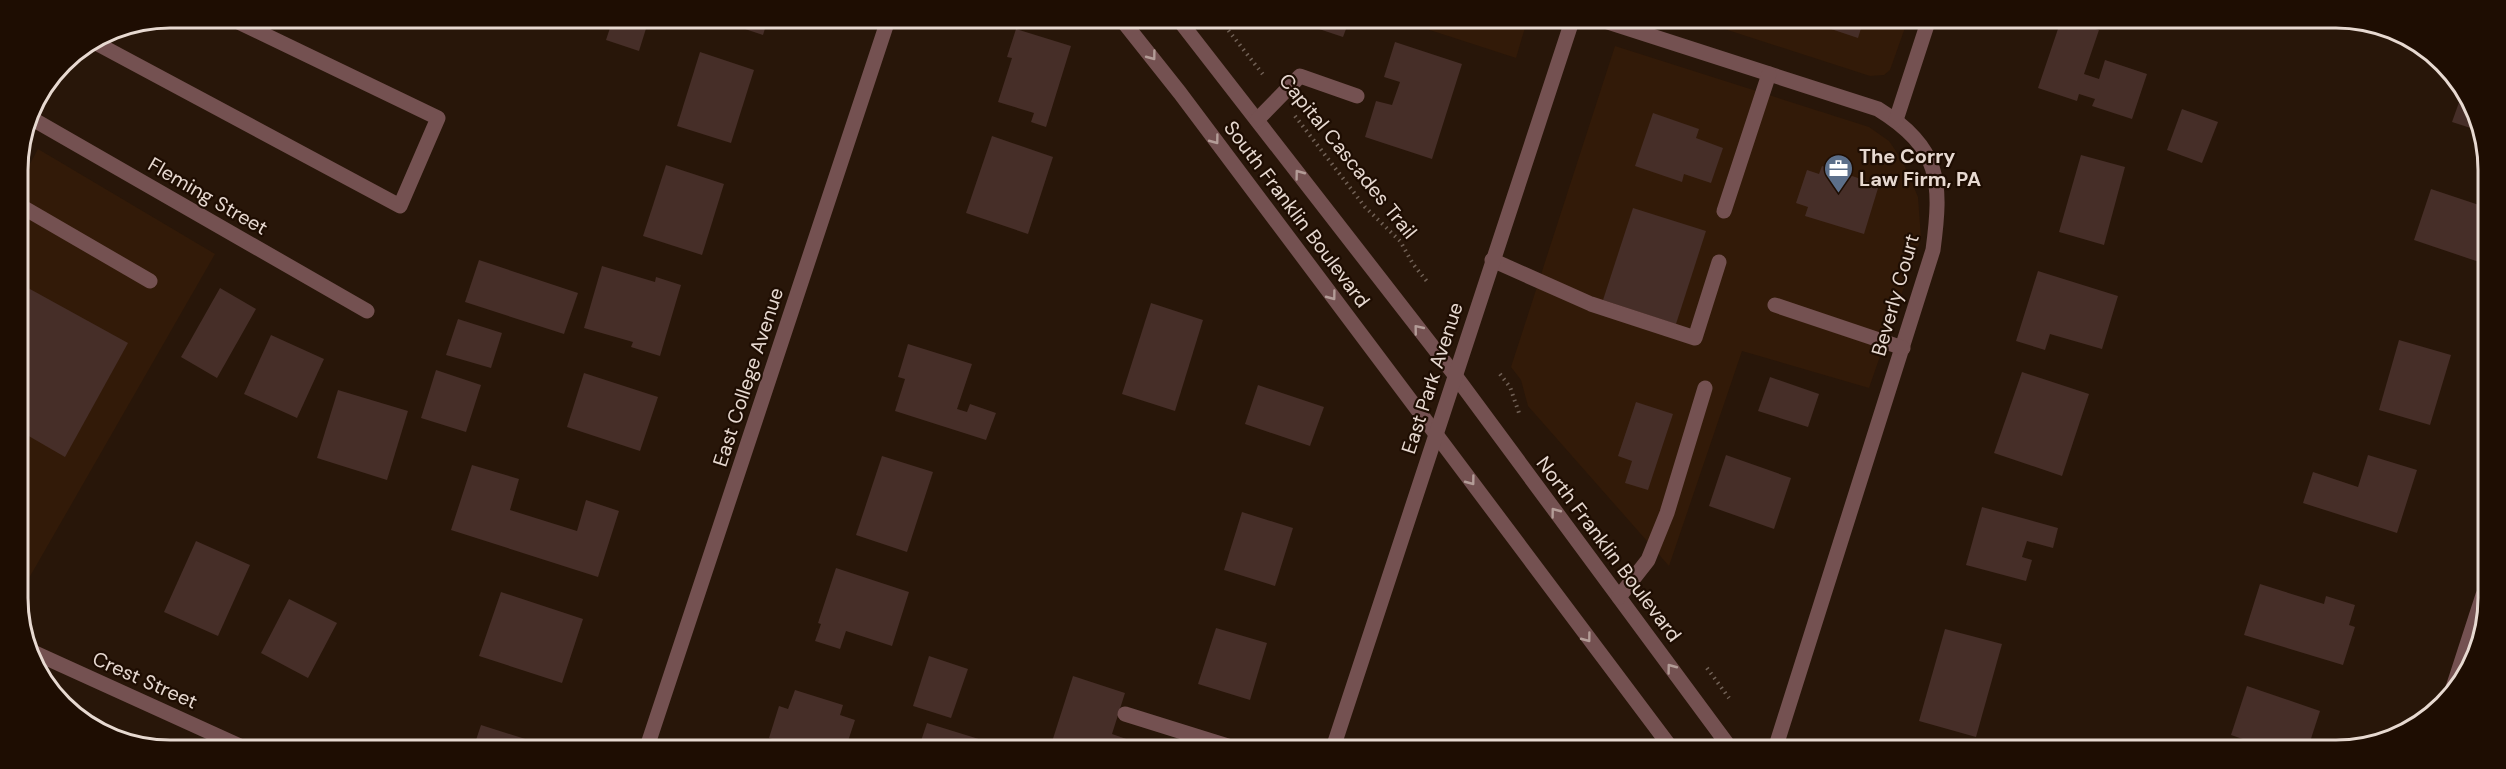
<svg xmlns="http://www.w3.org/2000/svg" width="2506" height="769" font-family="'DM Sans',sans-serif">
<style>
.built{fill:#321a08}
.building{fill:#462e28}
.lines{fill:none;stroke-linecap:round;stroke-linejoin:round}
.path{stroke:#716156;stroke-width:4;stroke-dasharray:1.5 4.5;stroke-linecap:butt}
.minor{stroke:#745151;stroke-width:15}
.oneway{stroke:#b39c97}
.labels{text-anchor:middle;dominant-baseline:central;stroke-width:4.5;stroke-linejoin:round;paint-order:stroke}
.street-label{font-size:20px;fill:#e7d9d1;stroke:#1e0d02}
.poi-label{font-size:20px;font-weight:bold;fill:#e7d9d1;stroke:#1e0d02;text-anchor:start}
.rim{fill:none;stroke:#e7d9d1;stroke-width:3}
</style>
<rect width="100%" height="100%" fill="#281609"/>
<g class="built">
<path d="M 1402,21 L 1527,21 L 1516,58 Z"/>
<path d="M 1703,22 L 1907,22 L 1890,70 L 1884,75 L 1870,76 Z"/>
<path d="M 1615,46 L 1869,127 L 1889,141 L 1902,160 L 1918,197 L 1921,238 L 1869,388 L 1742,351 L 1669,566 L 1528,406 L 1521,380 L 1511,367 Z"/>
<path d="M 38,149 L 215,254 L 21,592 L 18,186 Z"/>
</g>
<g class="building">
<path d="M 613,19 L 649,19 L 639,51 L 606,40 Z"/>
<path d="M 732,19 L 768,19 L 763,35 L 736,26 L 738,22 Z"/>
<path d="M 1295,21 L 1349,21 L 1343,37 Z"/>
<path d="M 1810,22 L 1863,22 L 1858,38 Z"/>
<path d="M 2060,23 L 2075,23 L 2099,30 L 2084,74 L 2099,79 L 2105,60 L 2147,74 L 2132,119 L 2092,106 L 2095,99 L 2079,94 L 2077,101 L 2038,88 Z"/>
<path d="M 1016,29 L 1071,46 L 1046,127 L 1031,122 L 1034,113 L 998,102 L 1012,58 L 1007,57 Z"/>
<path d="M 1395,42 L 1462,64 L 1432,159 L 1365,137 L 1376,101 L 1392,105 L 1400,82 L 1384,77 Z"/>
<path d="M 700,52 L 754,70 L 731,143 L 677,126 Z"/>
<path d="M 2462,94 L 2465,100 L 2480,131 L 2452,122 Z"/>
<path d="M 2182,109 L 2218,122 L 2202,163 L 2167,150 Z"/>
<path d="M 1653,113 L 1699,129 L 1696,138 L 1723,148 L 1711,183 L 1684,174 L 1682,182 L 1635,166 Z"/>
<path d="M 992,136 L 1053,157 L 1028,234 L 966,213 Z"/>
<path d="M 2081,155 L 2125,167 L 2104,245 L 2059,232 Z"/>
<path d="M 666,165 L 724,184 L 702,255 L 643,236 Z"/>
<path d="M 1822,166 L 1879,185 L 1864,234 L 1805,216 L 1808,207 L 1796,203 L 1807,170 L 1819,174 Z"/>
<path d="M 2431,189 L 2485,207 L 2485,264 L 2414,240 Z"/>
<path d="M 1633,208 L 1706,231 L 1676,324 L 1603,300 Z"/>
<path d="M 479,260 L 578,293 L 564,334 L 465,302 Z"/>
<path d="M 602,266 L 655,282 L 656,277 L 681,285 L 660,356 L 631,347 L 633,342 L 584,328 Z"/>
<path d="M 2038,271 L 2118,296 L 2102,349 L 2050,334 L 2045,350 L 2016,341 Z"/>
<path d="M 19,283 L 128,343 L 65,457 L 20,431 Z"/>
<path d="M 220,288 L 256,309 L 217,378 L 181,357 Z"/>
<path d="M 1151,303 L 1203,320 L 1175,411 L 1122,394 Z"/>
<path d="M 458,319 L 502,333 L 491,368 L 446,355 Z"/>
<path d="M 271,335 L 324,359 L 297,418 L 244,394 Z"/>
<path d="M 2399,340 L 2451,355 L 2430,425 L 2379,410 Z"/>
<path d="M 908,344 L 972,364 L 957,409 L 967,412 L 970,404 L 996,413 L 986,440 L 895,411 L 905,379 L 898,377 Z"/>
<path d="M 436,370 L 481,385 L 466,432 L 421,418 Z"/>
<path d="M 2022,372 L 2089,394 L 2062,476 L 1994,453 Z"/>
<path d="M 584,373 L 658,397 L 640,451 L 567,427 Z"/>
<path d="M 1770,377 L 1819,394 L 1808,427 L 1758,411 Z"/>
<path d="M 1258,385 L 1324,407 L 1310,446 L 1245,424 Z"/>
<path d="M 338,390 L 408,411 L 387,480 L 317,458 Z"/>
<path d="M 1636,402 L 1673,414 L 1648,490 L 1625,483 L 1632,461 L 1618,456 Z"/>
<path d="M 1726,455 L 1791,478 L 1774,529 L 1709,506 Z"/>
<path d="M 2368,455 L 2417,470 L 2397,533 L 2303,503 L 2313,472 L 2358,487 Z"/>
<path d="M 882,456 L 933,472 L 907,552 L 856,535 Z"/>
<path d="M 472,465 L 519,479 L 510,510 L 577,531 L 586,500 L 619,511 L 598,577 L 451,530 Z"/>
<path d="M 1982,507 L 2058,528 L 2053,548 L 2027,541 L 2022,557 L 2032,560 L 2026,581 L 1966,565 Z"/>
<path d="M 1242,512 L 1293,528 L 1275,586 L 1224,570 Z"/>
<path d="M 196,541 L 250,565 L 218,636 L 164,612 Z"/>
<path d="M 836,568 L 909,592 L 892,646 L 846,631 L 840,649 L 815,641 L 821,624 L 818,623 Z"/>
<path d="M 2260,584 L 2324,604 L 2326,596 L 2355,605 L 2349,625 L 2355,627 L 2343,665 L 2244,635 Z"/>
<path d="M 501,592 L 583,619 L 562,683 L 479,656 Z"/>
<path d="M 289,599 L 337,623 L 308,678 L 261,653 Z"/>
<path d="M 1216,628 L 1267,643 L 1250,700 L 1198,684 Z"/>
<path d="M 1945,629 L 2002,644 L 1976,737 L 1919,721 Z"/>
<path d="M 929,656 L 968,669 L 951,718 L 913,706 Z"/>
<path d="M 1073,676 L 1125,693 L 1112,734 L 1152,748 L 1050,748 Z"/>
<path d="M 2247,686 L 2320,711 L 2307,751 L 2278,751 L 2231,735 Z"/>
<path d="M 795,690 L 843,705 L 840,715 L 855,720 L 846,747 L 797,747 L 769,738 L 779,706 L 788,709 Z"/>
<path d="M 927,723 L 982,740 L 980,748 L 919,747 Z"/>
<path d="M 481,725 L 541,744 L 540,747 L 474,746 Z"/>
</g>
<g class="lines">
<g class="path">
<path d="M 1221,21 L 1265,77"/>
<path d="M 1295,116 L 1365,207 L 1400,241 L 1413,264 L 1429,284"/>
<path d="M 1500,374 L 1510,387 L 1519,413"/>
<path d="M 1707,668 L 1729,698"/>
</g>
<g class="minor">
<path d="M 1122,20 L 1180,93 L 1672,749"/>
<path d="M 1179,20 L 1454,374 L 1731,749"/>
<path d="M 1605,21 L 1878,109 C 1941,148 1942,182 1933,250 L 1775,749"/>
<path d="M 94,42 L 400,206 L 438,118 L 230,18"/>
<path d="M 29,117 L 367,311"/>
<path d="M 1257,120 L 1300,76 L 1357,96"/>
<path d="M 1896,120 L 1928,22"/>
<path d="M 19,205 L 150,281"/>
<path d="M 1724,211 L 1769,74"/>
<path d="M 1492,260 L 1591,304 L 1695,338 L 1719,262"/>
<path d="M 1775,305 L 1903,348"/>
<path d="M 1619,597 L 1648,560 L 1667,513 L 1705,388"/>
<path d="M 33,652 L 240,746"/>
<path d="M 2450,697 L 2483,595"/>
<path d="M 1125,714 L 1234,748"/>
<path d="M 647,747 L 888,20"/>
<path d="M 1333,748 L 1572,21"/>
</g>
</g>
<defs><path id="oneway-chevron" d="M-2-3.5L2.5 0L-2 3.5" fill="none" stroke-width="1.6" stroke-linecap="round" stroke-linejoin="round" transform="scale(1.5)"/></defs>
<g class="oneway">
<use href="#oneway-chevron" transform="translate(1152 56) rotate(53)"/>
<use href="#oneway-chevron" transform="translate(1215 140) rotate(53)"/>
<use href="#oneway-chevron" transform="translate(1299 174) rotate(-127)"/>
<use href="#oneway-chevron" transform="translate(1332 296) rotate(53)"/>
<use href="#oneway-chevron" transform="translate(1418 329) rotate(-129)"/>
<use href="#oneway-chevron" transform="translate(1471 481) rotate(53)"/>
<use href="#oneway-chevron" transform="translate(1555 512) rotate(-127)"/>
<use href="#oneway-chevron" transform="translate(1587 638) rotate(53)"/>
<use href="#oneway-chevron" transform="translate(1671 668) rotate(-127)"/>
</g>
<defs>
<symbol id="office-pin" viewBox="-11 -11 22 30"><path d="M0 17L-7.5 6A9.5 9.5 0 1 1 7.5 6Z" fill="#5c6f8a" stroke="#1e0d02"/><path d="M-6-3h4V-5.5h4V-3h4V5H-6ZM-1-4.5V-3h2v-1.5ZM-6 0V1H6V0Z" fill="#fff"/></symbol>
</defs>
<g fill-rule="evenodd">
<use href="#office-pin" x="1822" y="152" width="33" height="45"/>
</g>
<g class="labels">
<g class="street-label">
<text transform="translate(1348 156) rotate(51)">Capital Cascades Trail</text>
<text transform="translate(208 196) rotate(30)">Fleming Street</text>
<text transform="translate(1297 214) rotate(53)">South Franklin Boulevard</text>
<text transform="translate(1895 295) rotate(-74)">Beverly Court</text>
<text transform="translate(748 377) rotate(-72)">East College Avenue</text>
<text transform="translate(1432 378) rotate(-72)">East Park Avenue</text>
<text transform="translate(1609 549) rotate(53)">North Franklin Boulevard</text>
<text transform="translate(145 680) rotate(24)">Crest Street</text>
</g>
<g class="poi-label">
<text x="1859" y="156">The Corry<tspan x="1859" dy="23">Law Firm, PA</tspan></text>
</g>
</g>
<path d="M0 0H2506V769H0ZM170 28H2336A142 142 0 0 1 2478 170V598A142 142 0 0 1 2336 740H170A142 142 0 0 1 28 598V170A142 142 0 0 1 170 28Z" fill="#1e0d02" fill-rule="evenodd"/>
<path class="rim" d="M170 28H2336A142 142 0 0 1 2478 170V598A142 142 0 0 1 2336 740H170A142 142 0 0 1 28 598V170A142 142 0 0 1 170 28Z"/>
</svg>
